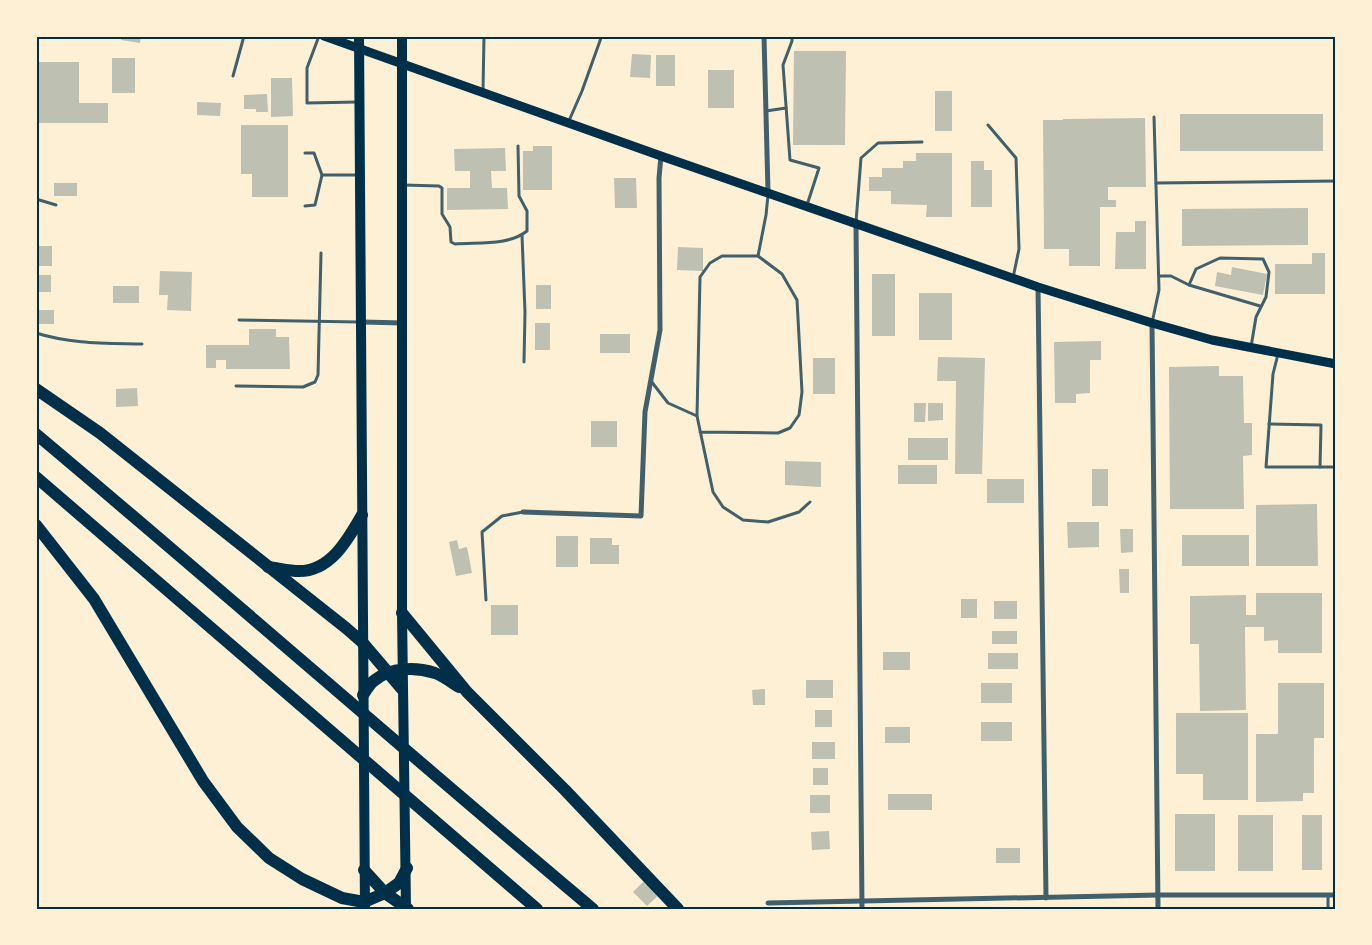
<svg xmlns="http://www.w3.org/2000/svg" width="1372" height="945" font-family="'Varela Round',sans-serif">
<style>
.building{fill:#bec0b2}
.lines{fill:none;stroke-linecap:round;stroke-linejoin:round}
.service{stroke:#3f606c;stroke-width:3}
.minor{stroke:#3f606c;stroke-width:5}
.secondary{stroke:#003049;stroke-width:9}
.primary{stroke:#003049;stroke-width:10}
.motorway{stroke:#003049;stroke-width:12}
.neatline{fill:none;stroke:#003049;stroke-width:2}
</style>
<rect width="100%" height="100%" fill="#fdf0d5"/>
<g class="building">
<path d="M 122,36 L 141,36 L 140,43 L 121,40 Z"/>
<path d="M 794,51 L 846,51 L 845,145 L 793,145 Z"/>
<path d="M 632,54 L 651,55 L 650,78 L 630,77 Z"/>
<rect x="656" y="55" width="19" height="31"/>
<rect x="112" y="58" width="23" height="35"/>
<path d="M 36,62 L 79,62 L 79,103 L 108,103 L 108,123 L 36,123 Z"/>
<rect x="708" y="70" width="26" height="38"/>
<path d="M 271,78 L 292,78 L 293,116 L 271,117 Z"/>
<rect x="935" y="91" width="17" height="40"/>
<path d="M 267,94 L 268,112 L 256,112 L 256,109 L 244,109 L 244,95 Z"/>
<path d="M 197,102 L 221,103 L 220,116 L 197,115 Z"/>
<rect x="1180" y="114" width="143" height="37"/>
<path d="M 1145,118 L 1146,187 L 1108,187 L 1108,200 L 1116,200 L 1116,207 L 1100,207 L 1100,266 L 1069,266 L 1069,249 L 1044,249 L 1043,120 L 1063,120 L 1063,119 Z"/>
<path d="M 241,125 L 288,125 L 288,197 L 252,197 L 252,174 L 241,174 Z"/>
<path d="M 533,146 L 552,146 L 552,190 L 523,190 L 523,151 L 533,151 Z"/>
<path d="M 505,148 L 506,171 L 491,171 L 492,188 L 507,188 L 508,209 L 447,210 L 447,188 L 470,188 L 470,171 L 455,171 L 454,149 Z"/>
<path d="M 916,153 L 952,153 L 952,217 L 926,217 L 927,205 L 891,204 L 891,191 L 869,191 L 869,177 L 882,177 L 882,168 L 903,168 L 903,161 L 916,161 Z"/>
<path d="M 971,161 L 984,161 L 984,170 L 992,170 L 992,207 L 971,207 Z"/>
<path d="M 614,178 L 636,178 L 637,208 L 615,208 Z"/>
<rect x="54" y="183" width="23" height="13"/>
<path d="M 1308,208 L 1308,245 L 1182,246 L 1182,209 Z"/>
<path d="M 1135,221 L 1146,221 L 1146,269 L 1115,269 L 1116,232 L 1135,232 Z"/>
<rect x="36" y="246" width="16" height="20"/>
<path d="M 678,247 L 703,248 L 703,271 L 677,270 Z"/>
<path d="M 1312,253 L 1325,253 L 1325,294 L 1275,294 L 1275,264 L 1312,264 Z"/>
<path d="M 1232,267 L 1267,274 L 1263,295 L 1215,286 L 1217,272 L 1231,275 Z"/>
<path d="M 160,271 L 192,272 L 191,311 L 167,310 L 168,295 L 159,295 Z"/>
<rect x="872" y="274" width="23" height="62"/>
<rect x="38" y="275" width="13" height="17"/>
<rect x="536" y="285" width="15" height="24"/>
<rect x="113" y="286" width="26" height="17"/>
<rect x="919" y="293" width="33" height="47"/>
<rect x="39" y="310" width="15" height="14"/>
<rect x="535" y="323" width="15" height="27"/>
<path d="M 249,329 L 276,329 L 276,337 L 289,337 L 290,369 L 226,369 L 226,360 L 216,360 L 216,368 L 206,368 L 206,345 L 249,345 Z"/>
<rect x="600" y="334" width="30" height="19"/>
<path d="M 1101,341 L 1101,360 L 1090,360 L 1090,393 L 1076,394 L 1076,403 L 1055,403 L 1054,342 Z"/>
<path d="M 938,357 L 985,358 L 982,474 L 955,474 L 956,381 L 937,381 Z"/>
<rect x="813" y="358" width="22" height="36"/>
<path d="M 1219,366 L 1219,376 L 1243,376 L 1244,423 L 1252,423 L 1252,455 L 1243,456 L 1244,509 L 1170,509 L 1169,367 Z"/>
<path d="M 137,388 L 138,406 L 116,407 L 116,389 Z"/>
<path d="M 914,403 L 926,403 L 925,422 L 914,422 Z"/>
<path d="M 928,403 L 943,403 L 943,420 L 928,421 Z"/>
<rect x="591" y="421" width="26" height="26"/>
<rect x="908" y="438" width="40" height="22"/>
<path d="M 785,461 L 821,462 L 821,487 L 785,485 Z"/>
<rect x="898" y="465" width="39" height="19"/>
<rect x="1092" y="469" width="16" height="37"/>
<rect x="987" y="479" width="37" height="24"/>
<path d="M 1317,504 L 1318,566 L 1256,566 L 1256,505 Z"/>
<path d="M 1067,522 L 1099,522 L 1099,547 L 1068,548 Z"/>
<path d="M 1120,529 L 1133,529 L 1133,552 L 1121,553 Z"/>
<rect x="1182" y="535" width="67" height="31"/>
<rect x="556" y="536" width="22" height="31"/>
<path d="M 590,538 L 612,538 L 612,545 L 619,545 L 619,564 L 590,564 Z"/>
<path d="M 457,540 L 459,549 L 467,547 L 472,573 L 456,576 L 449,542 Z"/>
<path d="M 1119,569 L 1129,569 L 1129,593 L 1120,593 Z"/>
<path d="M 1256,593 L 1322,593 L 1322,653 L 1278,653 L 1278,640 L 1264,641 L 1264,627 L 1245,627 L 1246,710 L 1200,711 L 1199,644 L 1190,644 L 1190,596 L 1246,595 L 1246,615 L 1256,615 Z"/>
<rect x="961" y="599" width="16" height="19"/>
<rect x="994" y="601" width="23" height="18"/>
<rect x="491" y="605" width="27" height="30"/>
<rect x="992" y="631" width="25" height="13"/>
<rect x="883" y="652" width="27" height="18"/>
<rect x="988" y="653" width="30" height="16"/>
<rect x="806" y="680" width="27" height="18"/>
<rect x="981" y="683" width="31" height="20"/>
<path d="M 1278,683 L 1324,683 L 1324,738 L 1314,738 L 1314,793 L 1303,793 L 1303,801 L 1256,802 L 1256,734 L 1278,734 Z"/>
<path d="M 765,689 L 765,705 L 753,705 L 752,690 Z"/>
<rect x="815" y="710" width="17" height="17"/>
<path d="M 1176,713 L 1248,713 L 1248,800 L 1203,800 L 1203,774 L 1176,774 Z"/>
<rect x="981" y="722" width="31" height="19"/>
<rect x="885" y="727" width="25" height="16"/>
<rect x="812" y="742" width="23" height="17"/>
<rect x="813" y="768" width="15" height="17"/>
<rect x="888" y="794" width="44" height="16"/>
<rect x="810" y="795" width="20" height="18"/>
<rect x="1175" y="814" width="40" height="57"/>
<rect x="1238" y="815" width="35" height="56"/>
<rect x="1302" y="815" width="20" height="55"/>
<path d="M 829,831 L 830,849 L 812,850 L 811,832 Z"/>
<rect x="996" y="848" width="24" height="15"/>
<path d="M 645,880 L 660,894 L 647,906 L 633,892 Z"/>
</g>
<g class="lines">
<g class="service">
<path d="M 319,36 L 307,68 L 307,103 L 357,102"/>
<path d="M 792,36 L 792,41 L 783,65 L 790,160 L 819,168 L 807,205"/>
<path d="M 233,76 L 244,36"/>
<path d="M 483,91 L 484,36"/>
<path d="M 766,111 L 786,108"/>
<path d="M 568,123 L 582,91 L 601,38"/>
<path d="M 988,125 L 1016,158 L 1019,249 L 1013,278"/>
<path d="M 305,153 L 314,153 L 322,175 L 315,205 L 305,206"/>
<path d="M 322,175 L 357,175"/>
<path d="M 1156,183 L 1336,181"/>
<path d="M 403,185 L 439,186 L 442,188 L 442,214 L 450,227 L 451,242 L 455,244 C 478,242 508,246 527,231 L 527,211 L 519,196 L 518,146"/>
<path d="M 36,199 L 56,205"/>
<path d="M 856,222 L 861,158 L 878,143 L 922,142"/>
<path d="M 522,235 L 525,312 L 524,362"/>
<path d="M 758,256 L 766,215 L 768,195"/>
<path d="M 1159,276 L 1171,276 L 1189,285"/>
<path d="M 239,320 L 359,322"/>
<path d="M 1152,323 L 1159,290 L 1154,117"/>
<path d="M 36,333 C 71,344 106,343 142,344"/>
<path d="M 1251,347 L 1256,317 L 1266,297 L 1269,272 L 1263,259 L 1220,258 L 1196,269 L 1189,285 L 1260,306"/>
<path d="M 1278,354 L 1273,374 L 1266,467 L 1336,467"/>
<path d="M 651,381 L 668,403 L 697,416"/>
<path d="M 236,386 L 303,387 L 315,382 L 318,375 L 321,253"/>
<path d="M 1269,424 L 1321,425 L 1320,467"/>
<path d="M 700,432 L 778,433 L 790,428 L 799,415 L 802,392 L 797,300 L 782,274 L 758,256 L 722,256 L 710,263 L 700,277 L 697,416 L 713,492 L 723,507 L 743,520 L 768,522 L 799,512 L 810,502"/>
<path d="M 486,600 L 482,532 L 502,516 L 523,512"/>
<path d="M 1328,895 L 1328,909"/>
</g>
<g class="minor">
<path d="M 764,36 L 768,192"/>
<path d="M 856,224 L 862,909"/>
<path d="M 1038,287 L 1046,898"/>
<path d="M 362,322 L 403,323"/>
<path d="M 1152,323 L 1158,909"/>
<path d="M 523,512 L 641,516 L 645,412 L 660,330 L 659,178 L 661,156"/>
<path d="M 768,903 L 1158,895 L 1336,895"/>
</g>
<path class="secondary" d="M 324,36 L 661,156 L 1038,287 L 1152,323 L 1212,340 L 1336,364"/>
<g class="primary">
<path d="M 359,36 L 365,909"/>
<path d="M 402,36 L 402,613 L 406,909"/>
</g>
<g class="motorway">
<path d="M 36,389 L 100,433 L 346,628 L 362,642 L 402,689"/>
<path d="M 36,434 C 223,591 406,752 593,909"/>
<path d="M 36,477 L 537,909"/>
<path d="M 36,525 L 94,599 L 203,781 L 237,827 L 269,858 L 302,879 L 342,898 L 364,902 L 385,893 L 399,883 L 407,868"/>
<path d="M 268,567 C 278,568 289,571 299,571 C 331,571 348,539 362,515"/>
<path d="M 402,613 L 467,692 L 565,790 L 678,909"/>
<path d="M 363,695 C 366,690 370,683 375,680 C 391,667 416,667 435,673 C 443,676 451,682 459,687"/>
<path d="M 364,870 L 385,893 L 408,909"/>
</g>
</g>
<rect width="1372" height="945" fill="none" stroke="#fdf0d5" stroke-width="75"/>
<rect x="38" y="38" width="1296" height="870" class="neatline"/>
</svg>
